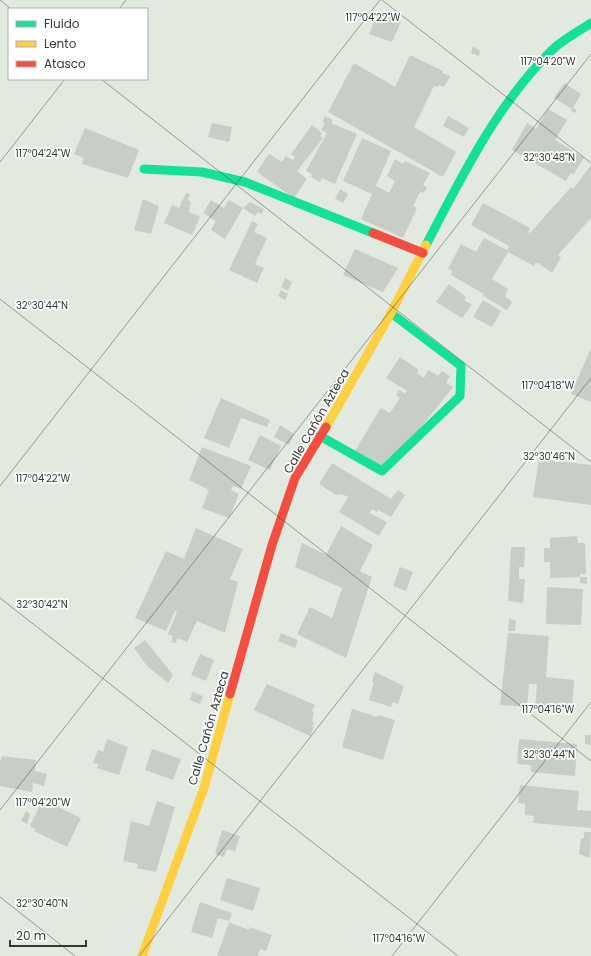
<svg xmlns="http://www.w3.org/2000/svg" width="591" height="956" font-family="Poppins,sans-serif">
<style>
.building{fill:#c6cec7}
.lines{fill:none;stroke-linecap:round;stroke-linejoin:round}
.fast{stroke:#16e098;stroke-width:9}
.slow{stroke:#ffcf43;stroke-width:9}
.jam{stroke:#f24e42;stroke-width:9}
.ticks{fill:none;stroke:#343a33;stroke-width:1;stroke-opacity:0.45}
.labels{text-anchor:middle;dominant-baseline:central;stroke-width:3.5;stroke-linejoin:round;paint-order:stroke}
.street-label{font-size:12px;fill:#343a33;stroke:#fff}
.ticks-label{font-size:10px;text-anchor:middle;fill:#343a33;stroke:#fff;stroke-width:3.5;stroke-linejoin:round;paint-order:stroke}
</style>
<rect width="100%" height="100%" fill="#e2eae0"/>
<g class="building">
<path d="M 378,13 L 401,22 L 392,42 L 369,34 Z"/>
<path d="M 473,46 L 480,51 L 479,56 L 471,53 Z"/>
<path d="M 410,55 L 443,71 L 442,73 L 450,76 L 444,87 L 438,85 L 438,87 L 434,86 L 414,127 L 456,152 L 443,177 L 328,112 L 354,63 L 395,87 Z"/>
<path d="M 564,83 L 581,94 L 573,108 L 577,110 L 575,113 L 571,111 L 572,109 L 554,98 Z"/>
<path d="M 548,109 L 567,120 L 555,140 L 584,158 L 573,175 L 571,173 L 566,181 L 512,150 L 527,123 L 536,129 Z"/>
<path d="M 325,116 L 333,120 L 331,123 L 357,134 L 335,184 L 322,178 L 320,182 L 311,177 L 312,174 L 306,171 L 327,133 L 321,130 L 325,123 L 322,122 Z"/>
<path d="M 448,116 L 469,128 L 464,137 L 443,126 Z"/>
<path d="M 212,123 L 232,127 L 229,142 L 208,137 Z"/>
<path d="M 312,125 L 322,133 L 320,136 L 323,138 L 297,171 L 307,179 L 294,198 L 257,172 L 269,154 L 282,162 L 286,156 L 293,160 L 295,157 L 291,154 Z"/>
<path d="M 85,128 L 139,150 L 128,178 L 82,164 L 84,158 L 74,154 Z"/>
<path d="M 362,138 L 391,151 L 376,186 L 389,193 L 395,181 L 387,176 L 395,159 L 403,164 L 405,161 L 430,173 L 423,185 L 427,187 L 424,193 L 420,192 L 413,206 L 417,208 L 403,238 L 361,219 L 372,194 L 343,181 Z"/>
<path d="M 591,165 L 591,218 L 558,255 L 561,257 L 552,273 L 538,263 L 536,263 L 534,266 L 508,252 L 492,279 L 508,289 L 505,296 L 512,302 L 507,310 L 483,296 L 484,294 L 451,275 L 452,270 L 448,269 L 461,244 L 476,252 L 484,238 L 507,250 L 509,246 L 471,225 L 483,203 L 530,228 L 528,232 L 530,233 L 571,187 L 573,189 Z"/>
<path d="M 340,189 L 348,194 L 343,203 L 335,199 Z"/>
<path d="M 186,193 L 190,194 L 188,200 L 191,202 L 189,212 L 200,217 L 192,235 L 164,223 L 172,205 L 179,208 Z"/>
<path d="M 143,199 L 159,206 L 151,234 L 134,230 Z"/>
<path d="M 211,200 L 224,208 L 229,200 L 243,208 L 250,202 L 264,209 L 261,214 L 258,212 L 255,216 L 243,208 L 225,239 L 211,230 L 216,221 L 203,213 Z"/>
<path d="M 252,221 L 258,224 L 254,232 L 267,238 L 255,264 L 264,268 L 257,283 L 229,270 Z"/>
<path d="M 355,249 L 398,268 L 383,292 L 343,275 Z"/>
<path d="M 285,278 L 292,282 L 288,291 L 281,287 Z"/>
<path d="M 449,284 L 466,297 L 464,300 L 472,305 L 462,318 L 436,302 Z"/>
<path d="M 281,290 L 288,294 L 285,300 L 278,296 Z"/>
<path d="M 483,300 L 501,311 L 492,327 L 473,317 Z"/>
<path d="M 591,348 L 591,402 L 571,394 Z"/>
<path d="M 400,357 L 419,370 L 417,373 L 424,378 L 428,370 L 438,376 L 442,371 L 450,376 L 446,383 L 453,387 L 384,474 L 353,454 L 381,408 L 390,413 L 400,398 L 396,395 L 400,390 L 405,394 L 407,391 L 386,378 Z"/>
<path d="M 221,398 L 270,420 L 267,427 L 241,418 L 229,448 L 204,438 Z"/>
<path d="M 280,425 L 294,434 L 289,445 L 274,437 Z"/>
<path d="M 260,435 L 281,446 L 270,470 L 248,460 Z"/>
<path d="M 202,447 L 251,466 L 241,489 L 233,486 L 231,490 L 239,494 L 229,518 L 202,508 L 209,490 L 189,480 Z"/>
<path d="M 539,459 L 591,465 L 591,505 L 533,497 Z"/>
<path d="M 332,463 L 391,499 L 398,490 L 405,495 L 391,517 L 378,510 L 377,512 L 372,509 L 370,513 L 387,522 L 379,536 L 339,512 L 348,497 L 342,494 L 336,495 L 319,484 Z"/>
<path d="M 341,526 L 373,545 L 360,571 L 372,577 L 346,658 L 297,634 L 310,607 L 332,618 L 342,588 L 295,567 L 302,543 L 326,555 Z"/>
<path d="M 196,528 L 243,549 L 230,579 L 238,582 L 225,633 L 197,621 L 187,642 L 177,638 L 176,643 L 171,642 L 173,636 L 168,634 L 177,612 L 175,611 L 166,631 L 135,618 L 166,551 L 184,559 Z"/>
<path d="M 577,536 L 578,543 L 585,543 L 586,574 L 580,574 L 580,577 L 550,578 L 550,562 L 544,562 L 544,548 L 550,548 L 550,538 Z"/>
<path d="M 511,547 L 525,547 L 524,567 L 519,567 L 519,579 L 525,579 L 523,603 L 508,601 Z"/>
<path d="M 400,567 L 413,572 L 406,591 L 393,586 Z"/>
<path d="M 580,577 L 587,577 L 587,584 L 580,583 Z"/>
<path d="M 547,587 L 583,589 L 581,625 L 546,624 Z"/>
<path d="M 509,619 L 516,620 L 515,631 L 508,631 Z"/>
<path d="M 281,633 L 298,640 L 295,648 L 278,641 Z"/>
<path d="M 508,633 L 549,636 L 546,677 L 574,680 L 572,710 L 535,708 L 537,684 L 529,684 L 527,707 L 500,705 Z"/>
<path d="M 145,640 L 173,675 L 168,683 L 147,666 L 134,648 Z"/>
<path d="M 200,654 L 214,660 L 206,681 L 191,675 Z"/>
<path d="M 375,672 L 404,686 L 398,704 L 393,702 L 391,707 L 369,700 L 374,682 L 372,681 Z"/>
<path d="M 267,684 L 315,705 L 312,711 L 314,712 L 312,721 L 314,722 L 312,727 L 314,727 L 310,736 L 254,710 Z"/>
<path d="M 192,692 L 203,696 L 200,704 L 190,700 Z"/>
<path d="M 352,709 L 377,717 L 378,715 L 395,720 L 383,760 L 342,747 Z"/>
<path d="M 585,735 L 591,735 L 591,745 L 585,744 Z"/>
<path d="M 107,739 L 128,747 L 119,775 L 97,768 L 99,764 L 93,763 L 98,750 L 103,752 Z"/>
<path d="M 519,739 L 577,744 L 575,776 L 531,772 L 531,765 L 517,764 Z"/>
<path d="M 152,749 L 181,759 L 173,780 L 145,770 Z"/>
<path d="M 2,756 L 36,760 L 35,771 L 47,774 L 44,786 L 33,783 L 32,792 L 0,786 L 0,762 Z"/>
<path d="M 520,785 L 579,791 L 577,810 L 591,811 L 591,828 L 533,823 L 534,816 L 525,815 L 525,804 L 518,803 Z"/>
<path d="M 42,801 L 47,804 L 48,802 L 81,818 L 67,847 L 34,831 L 35,829 L 30,826 Z"/>
<path d="M 157,801 L 175,807 L 156,872 L 137,868 L 138,864 L 123,861 L 131,821 L 149,826 Z"/>
<path d="M 26,811 L 30,814 L 27,824 L 21,821 Z"/>
<path d="M 222,830 L 240,836 L 235,851 L 227,849 L 224,857 L 215,854 Z"/>
<path d="M 584,832 L 591,832 L 590,858 L 579,854 L 581,838 L 584,838 Z"/>
<path d="M 227,878 L 260,888 L 253,911 L 220,900 Z"/>
<path d="M 200,902 L 232,913 L 229,921 L 218,918 L 212,938 L 191,932 Z"/>
<path d="M 229,922 L 249,930 L 249,927 L 272,935 L 266,951 L 260,949 L 258,956 L 217,956 Z"/>
</g>
<g class="lines">
<g class="fast">
<path d="M 144,169 L 202,172 L 245,182 L 373,233"/>
<path d="M 426,245 C 462,176 496,106 551,51 C 562,40 578,32 591,23"/>
<path d="M 320,436 L 382,471 L 460,396 L 461,366 L 391,313"/>
</g>
<g class="slow">
<path d="M 326,427 L 391,313 L 426,245"/>
<path d="M 142,956 L 204,788 L 230,694"/>
</g>
<g class="jam">
<path d="M 373,233 L 423,253"/>
<path d="M 230,694 L 272,545 L 295,478 L 326,427"/>
</g>
</g>
<path class="ticks" d="M 0,0 L 11,9M 382,0 L 591,163M 119,9 L 126,0M 101,79 L 591,462M 0,162 L 65,79M 0,299 L 591,761M 0,486 L 380,0M 0,598 L 458,956M 0,810 L 591,54M 0,897 L 75,956M 139,956 L 591,378M 392,956 L 591,702"/>
<g class="labels">
<g class="street-label">
<text transform="translate(316 421) rotate(-60)">Calle Cañón Azteca</text>
<text transform="translate(208 728) rotate(-74)">Calle Cañón Azteca</text>
</g>
</g>
<g class="ticks-label">
<text x="373" y="21">117°04'22"W</text>
<text x="548" y="65">117°04'20"W</text>
<text x="43" y="157">117°04'24"W</text>
<text x="549" y="161">32°30'48"N</text>
<text x="42" y="309">32°30'44"N</text>
<text x="548" y="389">117°04'18"W</text>
<text x="549" y="460">32°30'46"N</text>
<text x="43" y="482">117°04'22"W</text>
<text x="42" y="608">32°30'42"N</text>
<text x="548" y="713">117°04'16"W</text>
<text x="549" y="758">32°30'44"N</text>
<text x="43" y="806">117°04'20"W</text>
<text x="42" y="907">32°30'40"N</text>
<text x="399" y="942">117°04'16"W</text>
</g>
<rect x="8" y="8" width="140" height="72" fill="#ffffff" stroke="#aeb0ad"/>
<rect x="16" y="21" width="20" height="6" fill="#16e098" stroke="#aeb0ad"/>
<text x="44" y="28" font-size="12" fill="#343a33">Fluido</text>
<rect x="16" y="41" width="20" height="6" fill="#ffcf43" stroke="#aeb0ad"/>
<text x="44" y="48" font-size="12" fill="#343a33">Lento</text>
<rect x="16" y="61" width="20" height="6" fill="#f24e42" stroke="#aeb0ad"/>
<text x="44" y="68" font-size="12" fill="#343a33">Atasco</text>
<path d="M10 940v6h76v-6" fill="none" stroke="#343a33" stroke-width="2"/>
<text x="16" y="940" font-size="12" fill="#343a33" stroke="#ffffff" stroke-width="3" paint-order="stroke">20 m</text>
</svg>
